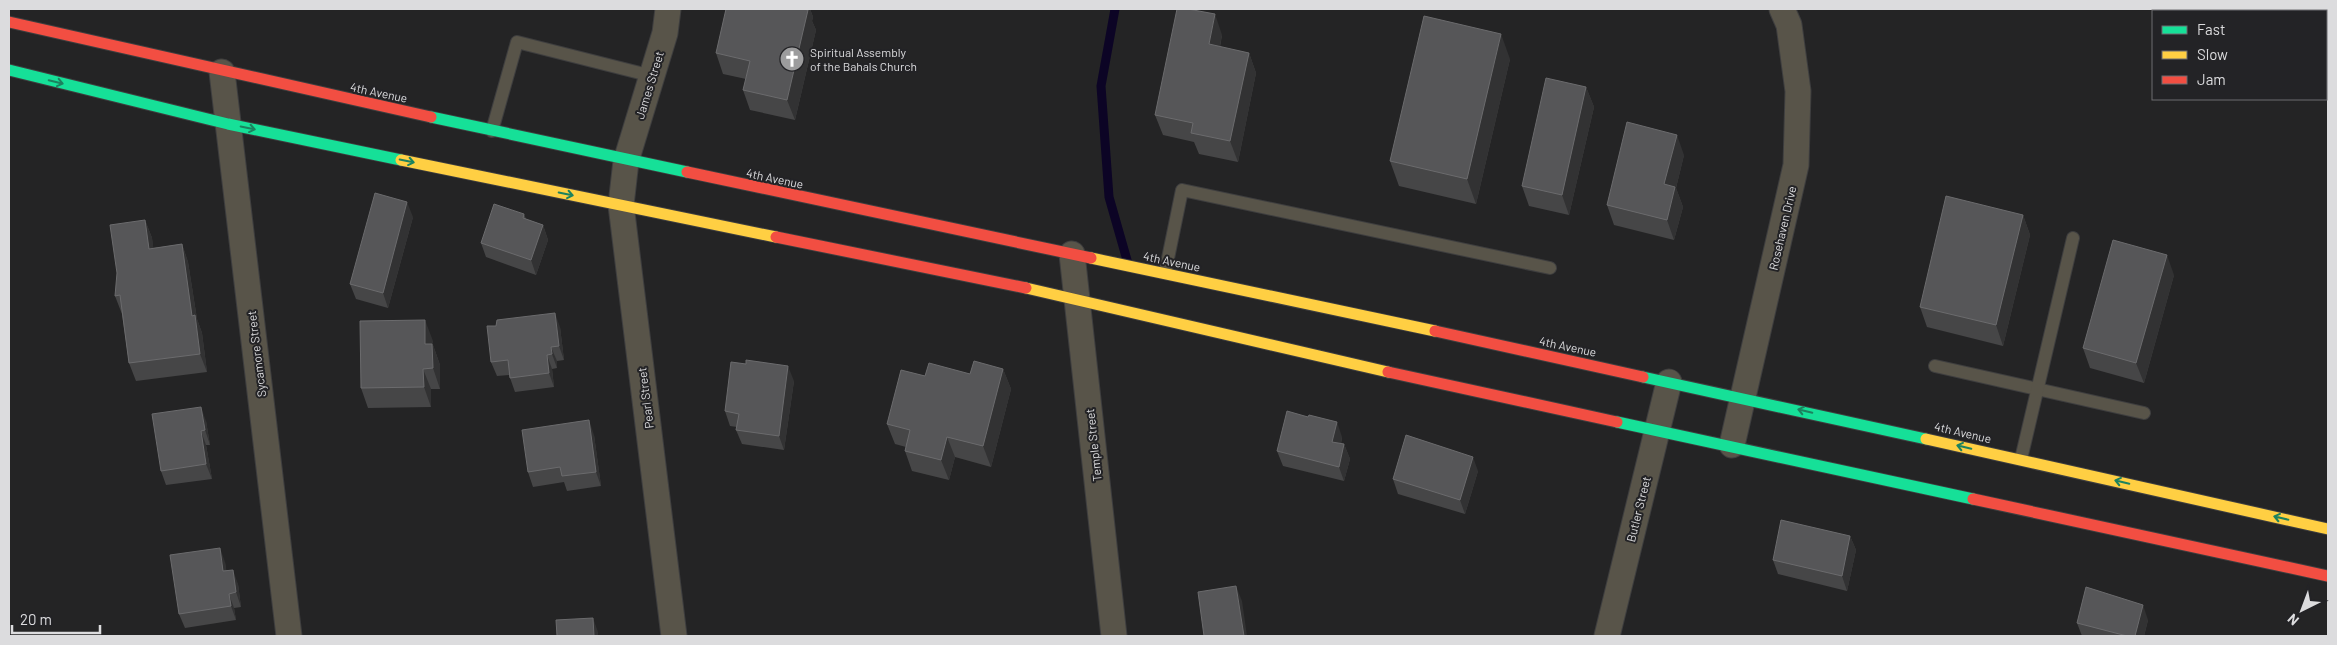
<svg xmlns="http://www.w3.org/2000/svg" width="2337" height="645" font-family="Barlow,sans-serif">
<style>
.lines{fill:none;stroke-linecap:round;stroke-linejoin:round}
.stream{stroke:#0c0425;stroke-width:9}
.lane-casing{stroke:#3e3e3f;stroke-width:14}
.street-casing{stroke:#3e3e3f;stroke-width:27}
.fast-casing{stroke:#3e3e3f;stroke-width:13}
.slow-casing{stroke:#3e3e3f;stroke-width:13}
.jam-casing{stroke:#3e3e3f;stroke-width:13}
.lane{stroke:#585449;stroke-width:12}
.street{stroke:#585449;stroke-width:25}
.fast{stroke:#16e098;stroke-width:11}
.slow{stroke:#ffcf43;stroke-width:11}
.jam{stroke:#f24e42;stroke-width:11}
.wall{fill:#464647}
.shaded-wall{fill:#323233}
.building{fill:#565658;stroke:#6b6b6d}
.oneway{stroke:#1c825f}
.labels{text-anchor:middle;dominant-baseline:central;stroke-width:4;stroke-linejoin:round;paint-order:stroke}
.poi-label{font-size:12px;fill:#dcdcde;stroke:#232326;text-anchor:start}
.street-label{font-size:12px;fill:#dcdcde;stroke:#232326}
</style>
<rect width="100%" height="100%" fill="#242425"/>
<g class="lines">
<path class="stream" d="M 1115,9 L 1101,86 L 1109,197 L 1127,260"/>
<defs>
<g id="lane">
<path d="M 492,131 L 517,42 L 652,76"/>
<path d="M 1165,273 L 1182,190 L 1550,268"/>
<path d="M 1935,366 L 2144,413"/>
<path d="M 2021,459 L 2073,238"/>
</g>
<g id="street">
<path d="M 668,9 L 665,33 L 626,161 L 621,205 L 674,636"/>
<path d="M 222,72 L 289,636"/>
<path d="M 1072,254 L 1114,636"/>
<path d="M 1732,445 L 1796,165 L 1798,91 L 1789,25 L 1782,9"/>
<path d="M 1607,636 L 1669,382"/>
</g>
<g id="fast">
<path d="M 9,70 L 228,124 L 401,160"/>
<path d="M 431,117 L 687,172"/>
<path d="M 1643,377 L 1926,439"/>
<path d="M 1617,422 L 1973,499"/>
</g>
<g id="slow">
<path d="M 401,160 L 776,237"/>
<path d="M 1091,258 L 1435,331"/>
<path d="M 1026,288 L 1388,372"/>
<path d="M 1926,439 L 2328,529"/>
</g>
<g id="jam">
<path d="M 9,22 L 431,117"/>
<path d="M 687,172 L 1091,258"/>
<path d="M 776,237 L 1026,288"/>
<path d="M 1435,331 L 1643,377"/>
<path d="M 1388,372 L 1617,422"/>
<path d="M 1973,499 L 2328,576"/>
</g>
</defs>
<use href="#lane" class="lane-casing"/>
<use href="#street" class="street-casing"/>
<use href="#fast" class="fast-casing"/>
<use href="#slow" class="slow-casing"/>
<use href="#jam" class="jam-casing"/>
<use href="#lane" class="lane"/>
<use href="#street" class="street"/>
<use href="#fast" class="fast"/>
<use href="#slow" class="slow"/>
<use href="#jam" class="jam"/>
</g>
<g class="wall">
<path d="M 726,9 L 810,9 L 813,17 L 812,21 L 816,30 L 795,120 L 750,110 L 743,90 L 746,79 L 723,74 L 716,53 Z"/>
<path d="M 1222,35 L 1220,47 L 1249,53 L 1256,73 L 1238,162 L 1199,154 L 1194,142 L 1163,135 L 1155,115 Z"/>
<path d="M 1510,59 L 1476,204 L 1399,186 L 1390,161 Z"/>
<path d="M 1586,87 L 1594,107 L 1569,215 L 1529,206 L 1522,186 Z"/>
<path d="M 1684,155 L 1676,188 L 1683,207 L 1674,240 L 1614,225 L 1607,205 Z"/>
<path d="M 524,214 L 526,219 L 543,225 L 548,240 L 536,275 L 486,257 L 481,243 Z"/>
<path d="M 2023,215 L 2030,235 L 2003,346 L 1927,327 L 1920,307 Z"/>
<path d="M 413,217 L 388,308 L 356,299 L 350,284 Z"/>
<path d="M 145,220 L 152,238 L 153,248 L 182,244 L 188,262 L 197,319 L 202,333 L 207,372 L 136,381 L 129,363 L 122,314 L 115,296 Z"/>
<path d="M 2174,275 L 2144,383 L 2090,368 L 2083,348 Z"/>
<path d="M 560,327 L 564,360 L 557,361 L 557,368 L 552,369 L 554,387 L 515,392 L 509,375 L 497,376 L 491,362 Z"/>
<path d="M 433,341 L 433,345 L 440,365 L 440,389 L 431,389 L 431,407 L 368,408 L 361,388 Z"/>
<path d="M 1003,369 L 1011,389 L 991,467 L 955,457 L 949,480 L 912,471 L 905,451 L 906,447 L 895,444 L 887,424 L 925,376 L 970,374 Z"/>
<path d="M 794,381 L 784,450 L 742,444 L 736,430 L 737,427 L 730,426 L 725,411 Z"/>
<path d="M 206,421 L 210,445 L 206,445 L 212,479 L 166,485 L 161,471 Z"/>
<path d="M 594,435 L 601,486 L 567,491 L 564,482 L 533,487 L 528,472 Z"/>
<path d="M 1342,437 L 1341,444 L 1344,444 L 1350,459 L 1344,481 L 1283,466 L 1277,451 Z"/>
<path d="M 1478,471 L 1465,514 L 1398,494 L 1393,479 Z"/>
<path d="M 1850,536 L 1856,550 L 1847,591 L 1778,574 L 1773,560 Z"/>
<path d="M 225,562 L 226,571 L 238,584 L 241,607 L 234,608 L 236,620 L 185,628 L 179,614 Z"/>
<path d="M 2148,620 L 2144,636 L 2082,636 L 2077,623 Z"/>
</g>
<g class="shaded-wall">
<path d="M 803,9 L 810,9 L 813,17 L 812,21 L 816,30 L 795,120 L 787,100 Z"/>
<path d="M 1215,14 L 1222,35 L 1216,65 L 1209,44 Z"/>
<path d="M 1501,34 L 1510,59 L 1476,204 L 1467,179 Z"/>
<path d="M 1249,53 L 1256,73 L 1238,162 L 1230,141 Z"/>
<path d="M 1586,87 L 1594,107 L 1569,215 L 1562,195 Z"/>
<path d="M 1677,135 L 1684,155 L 1676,188 L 1683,207 L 1674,240 L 1667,220 L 1664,184 Z"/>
<path d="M 407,202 L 413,217 L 388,308 L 383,293 Z"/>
<path d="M 2023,215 L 2030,235 L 2003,346 L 1996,325 Z"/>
<path d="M 145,220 L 152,238 L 156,267 L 149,249 Z"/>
<path d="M 543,225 L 548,240 L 536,275 L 531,260 Z"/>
<path d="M 182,244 L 188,262 L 197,319 L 202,333 L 207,372 L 200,354 L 192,316 Z"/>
<path d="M 2167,255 L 2174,275 L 2144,383 L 2136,363 Z"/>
<path d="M 555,313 L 560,327 L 564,360 L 559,346 Z"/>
<path d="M 425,320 L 433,341 L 433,345 L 440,365 L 440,389 L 425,344 Z"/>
<path d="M 551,347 L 557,361 L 557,368 L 552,354 Z"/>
<path d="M 547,355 L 552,369 L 554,387 L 549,373 Z"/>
<path d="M 788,366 L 794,381 L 784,450 L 779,436 Z"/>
<path d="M 423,369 L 431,389 L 431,407 L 424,387 Z"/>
<path d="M 1003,369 L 1011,389 L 991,467 L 983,446 Z"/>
<path d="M 201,407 L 206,421 L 210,445 L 205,430 Z"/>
<path d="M 589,420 L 594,435 L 601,486 L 596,472 Z"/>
<path d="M 1337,422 L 1342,437 L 1338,456 L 1332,442 Z"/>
<path d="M 201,431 L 206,445 L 212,479 L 206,464 Z"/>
<path d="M 947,437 L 955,457 L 949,480 L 941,460 Z"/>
<path d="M 1344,444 L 1350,459 L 1344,481 L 1339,467 Z"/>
<path d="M 1473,457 L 1478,471 L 1465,514 L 1460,500 Z"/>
<path d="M 1850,536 L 1856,550 L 1847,591 L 1842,576 Z"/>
<path d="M 220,548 L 225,562 L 229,586 L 223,571 Z"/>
<path d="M 233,570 L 238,584 L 241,607 L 236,592 Z"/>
<path d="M 1236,586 L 1242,601 L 1247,636 L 1244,636 Z"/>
<path d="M 229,594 L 234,608 L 236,620 L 231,606 Z"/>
<path d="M 2143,605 L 2148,620 L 2144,636 L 2135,636 Z"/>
<path d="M 593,618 L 598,632 L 598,636 L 594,636 Z"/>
</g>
<g class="building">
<path d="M 726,9 L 803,9 L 808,10 L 787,100 L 743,90 L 750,61 L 716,53 Z"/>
<path d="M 1177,9 L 1188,9 L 1215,14 L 1209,44 L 1249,53 L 1230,141 L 1191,133 L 1193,123 L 1155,115 Z"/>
<path d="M 1424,16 L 1501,34 L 1467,179 L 1390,161 Z"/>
<path d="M 1546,78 L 1586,87 L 1562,195 L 1522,186 Z"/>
<path d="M 1627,122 L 1677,135 L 1664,184 L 1675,187 L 1667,220 L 1607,205 Z"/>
<path d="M 375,193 L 407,202 L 383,293 L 350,284 Z"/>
<path d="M 1946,196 L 2023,215 L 1996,325 L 1920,307 Z"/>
<path d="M 494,204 L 524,214 L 523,218 L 543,225 L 531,260 L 481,243 Z"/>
<path d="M 145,220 L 149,249 L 182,244 L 192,316 L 195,315 L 200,354 L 129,363 L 120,295 L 115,296 L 117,273 L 110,225 Z"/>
<path d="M 2113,240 L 2167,255 L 2136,363 L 2083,348 Z"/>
<path d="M 555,313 L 559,346 L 551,347 L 552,354 L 547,355 L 549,373 L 510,378 L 508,360 L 491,362 L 487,326 L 496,326 L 497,320 Z"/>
<path d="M 425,320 L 425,344 L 432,344 L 433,368 L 423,369 L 424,387 L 361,388 L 360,321 Z"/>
<path d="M 746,360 L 788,366 L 779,436 L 736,430 L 739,414 L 725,411 L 731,362 L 746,364 Z"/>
<path d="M 974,361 L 1003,369 L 983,446 L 947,437 L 941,460 L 905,451 L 910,430 L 887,424 L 901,370 L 925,376 L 929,363 L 970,374 Z"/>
<path d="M 201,407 L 205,430 L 201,431 L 206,464 L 161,471 L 152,414 Z"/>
<path d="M 1287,411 L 1308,417 L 1309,415 L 1337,422 L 1332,442 L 1344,444 L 1339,467 L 1277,451 Z"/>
<path d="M 589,420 L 596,472 L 562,476 L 560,467 L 528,472 L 522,430 Z"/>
<path d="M 1406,435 L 1473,457 L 1460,500 L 1393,479 Z"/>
<path d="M 1781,520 L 1850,536 L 1842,576 L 1773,560 Z"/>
<path d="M 220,548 L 223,571 L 233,570 L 236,592 L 229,594 L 231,606 L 179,614 L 170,555 Z"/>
<path d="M 1236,586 L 1244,636 L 1204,636 L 1198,592 Z"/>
<path d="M 2086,587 L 2143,605 L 2135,636 L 2127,636 L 2077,623 Z"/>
<path d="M 593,618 L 594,636 L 557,636 L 556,620 Z"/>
</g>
<defs><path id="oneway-shaft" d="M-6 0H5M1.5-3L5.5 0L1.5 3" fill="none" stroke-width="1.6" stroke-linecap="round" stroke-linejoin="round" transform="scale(1.25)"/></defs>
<g class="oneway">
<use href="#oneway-shaft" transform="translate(56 82) rotate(14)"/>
<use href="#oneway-shaft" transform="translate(248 128) rotate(12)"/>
<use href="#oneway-shaft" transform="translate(407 161) rotate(12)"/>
<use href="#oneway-shaft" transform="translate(566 194) rotate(12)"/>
<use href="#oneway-shaft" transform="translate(1805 411) rotate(-167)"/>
<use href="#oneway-shaft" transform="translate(1964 447) rotate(-167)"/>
<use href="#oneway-shaft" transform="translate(2122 482) rotate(-167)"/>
<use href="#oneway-shaft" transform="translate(2281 518) rotate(-167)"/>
</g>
<defs>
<symbol id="church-disc" viewBox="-11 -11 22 22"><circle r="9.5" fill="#9c9c9d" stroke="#232326"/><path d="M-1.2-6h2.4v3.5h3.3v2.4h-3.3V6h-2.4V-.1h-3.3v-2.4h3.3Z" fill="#fff"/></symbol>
</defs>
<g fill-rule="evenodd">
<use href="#church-disc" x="778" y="45" width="28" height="28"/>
</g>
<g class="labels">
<g class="poi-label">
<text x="810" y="52">Spiritual Assembly<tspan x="810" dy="14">of the Bahals Church</tspan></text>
</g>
<g class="street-label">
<text transform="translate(649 85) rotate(-73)">James Street</text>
<text transform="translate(379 92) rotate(12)">4th Avenue</text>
<text transform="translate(775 178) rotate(12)">4th Avenue</text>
<text transform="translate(1782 228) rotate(-77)">Rosehaven Drive</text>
<text transform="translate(1172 261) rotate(12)">4th Avenue</text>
<text transform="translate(1568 346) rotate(12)">4th Avenue</text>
<text transform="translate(256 354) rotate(-97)">Sycamore Street</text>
<text transform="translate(645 398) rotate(-97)">Pearl Street</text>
<text transform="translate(1963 432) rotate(13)">4th Avenue</text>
<text transform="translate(1093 445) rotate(-96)">Temple Street</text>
<text transform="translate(1638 509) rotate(-76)">Butler Street</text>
</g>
</g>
<rect width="2337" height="645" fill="none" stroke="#dcdcde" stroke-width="20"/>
<rect x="2152" y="10" width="175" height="90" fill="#232326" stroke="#6d6d70"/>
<rect x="2162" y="26" width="25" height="8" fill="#16e098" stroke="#6d6d70"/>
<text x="2197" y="35" font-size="15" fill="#dcdcde">Fast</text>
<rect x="2162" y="51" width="25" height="8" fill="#ffcf43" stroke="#6d6d70"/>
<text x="2197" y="60" font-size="15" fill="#dcdcde">Slow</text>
<rect x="2162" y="76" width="25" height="8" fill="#f24e42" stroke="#6d6d70"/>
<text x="2197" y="85" font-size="15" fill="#dcdcde">Jam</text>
<g transform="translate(2302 610) rotate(222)" stroke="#232326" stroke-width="4" paint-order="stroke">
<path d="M0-4L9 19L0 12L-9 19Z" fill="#dcdcde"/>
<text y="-8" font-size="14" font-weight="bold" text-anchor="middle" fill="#dcdcde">N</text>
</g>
<path d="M12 625v8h88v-8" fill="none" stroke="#dcdcde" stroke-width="2.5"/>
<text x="20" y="625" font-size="15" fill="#dcdcde" stroke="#232326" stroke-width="4" paint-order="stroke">20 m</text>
</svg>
